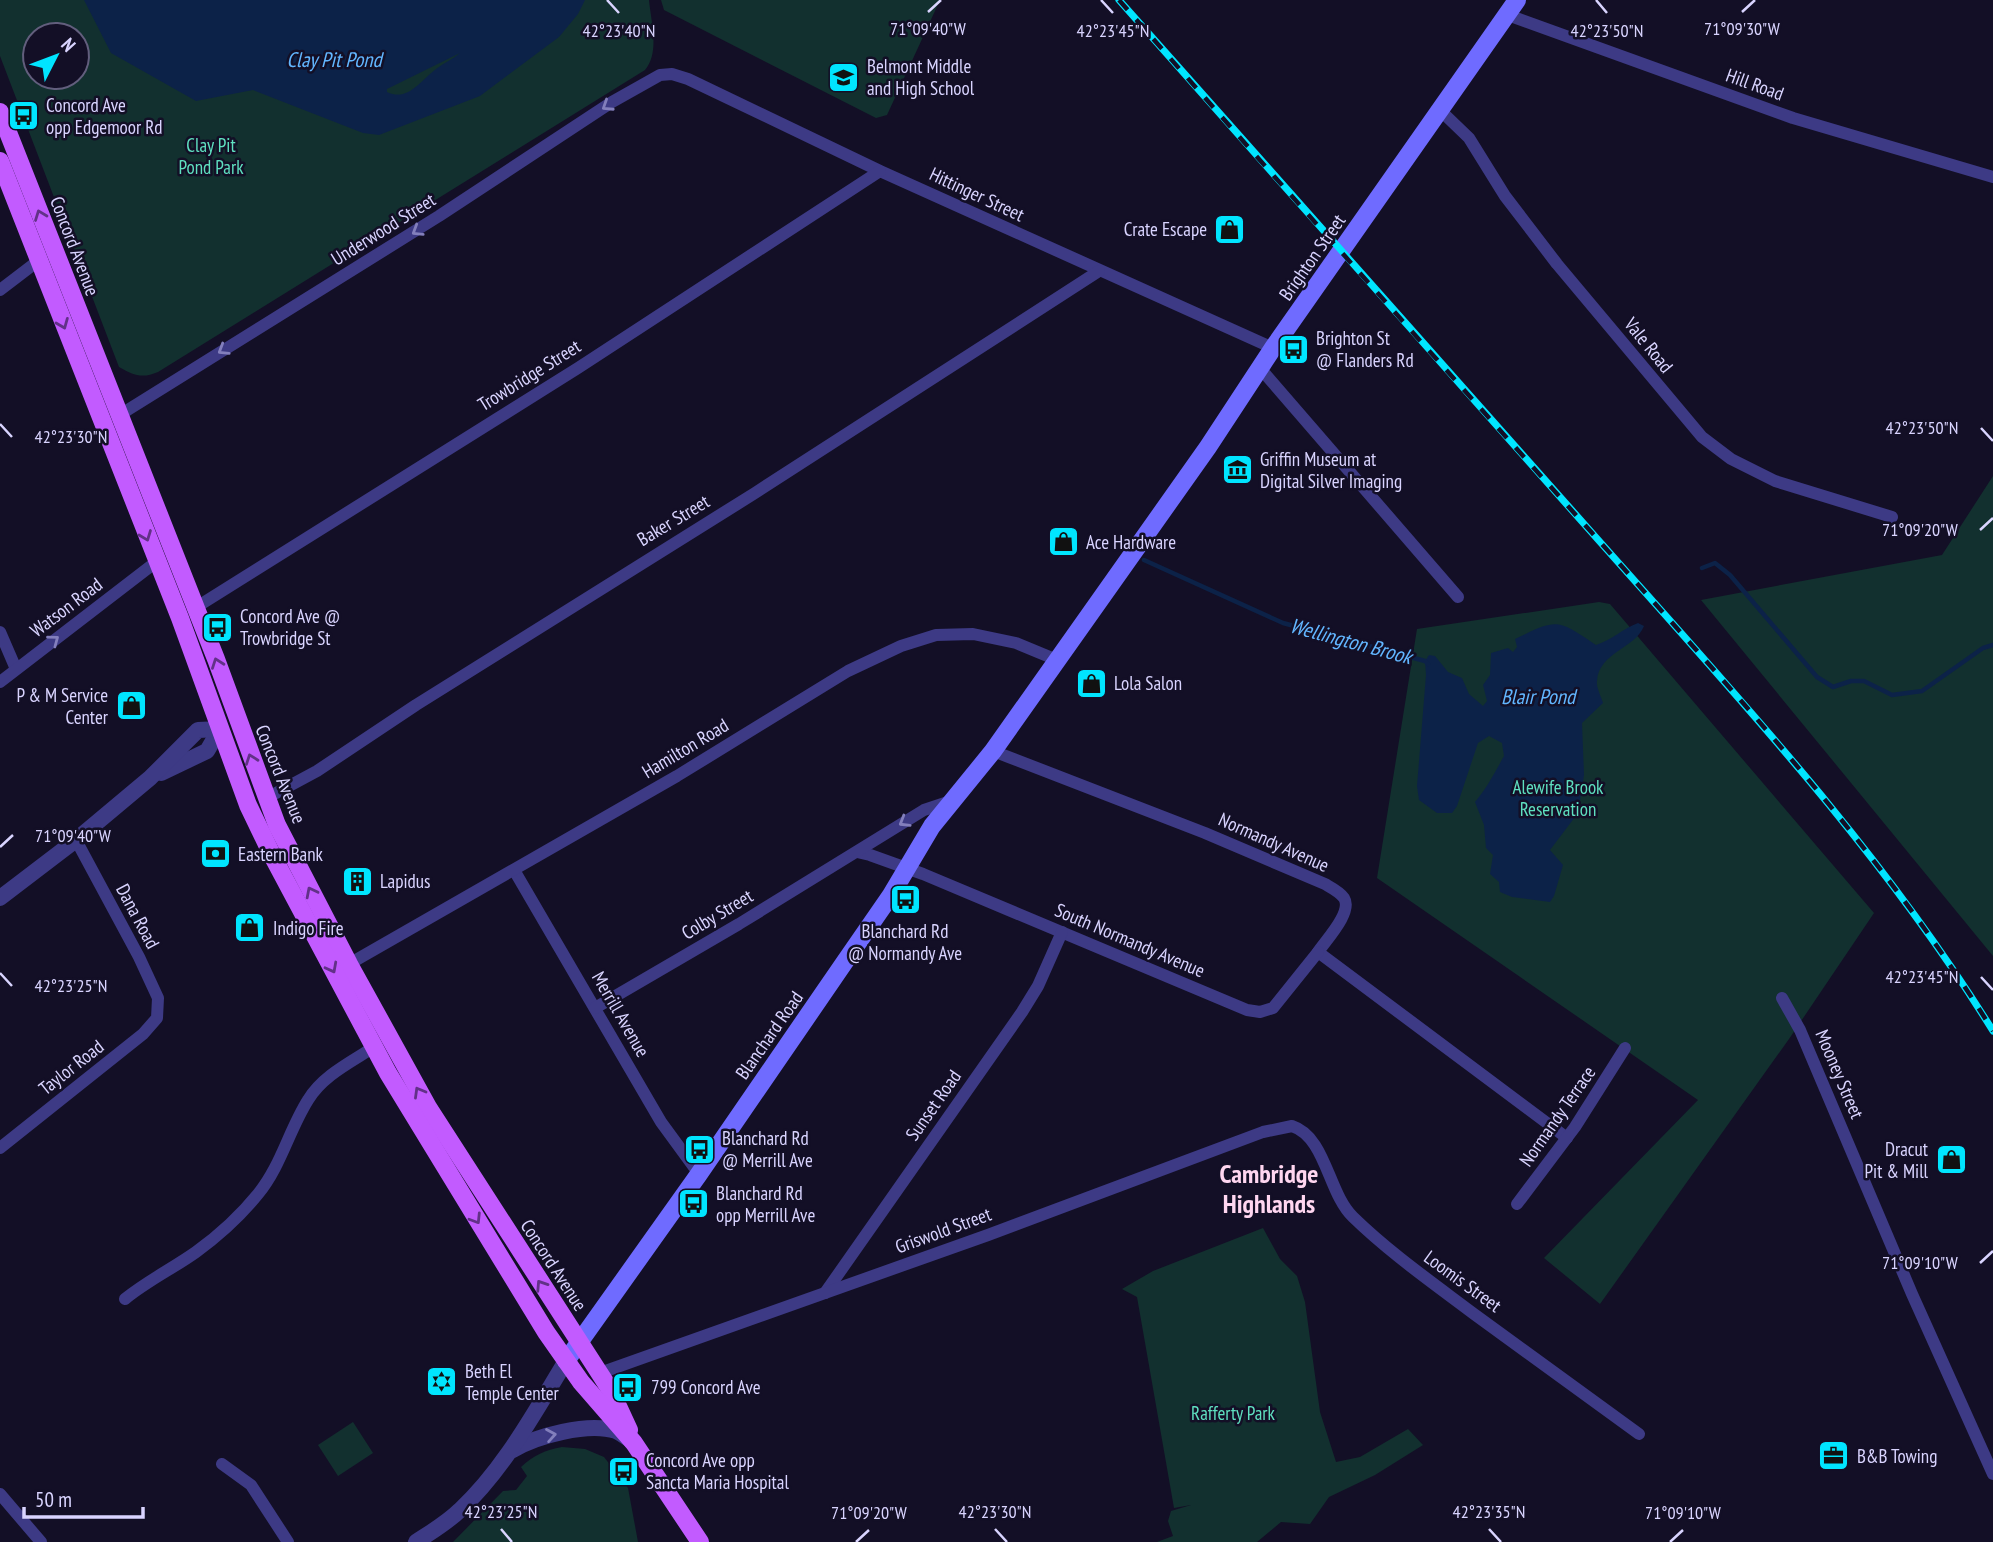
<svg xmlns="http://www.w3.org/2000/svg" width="1993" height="1542" font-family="'PT Sans Narrow',sans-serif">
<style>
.green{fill:#12302f;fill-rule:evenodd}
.water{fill:#0c2248;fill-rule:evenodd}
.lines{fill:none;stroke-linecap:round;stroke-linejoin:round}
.stream{stroke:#0c2248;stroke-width:4.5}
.minor{stroke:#3d3a85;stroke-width:12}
.tertiary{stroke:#3d3a85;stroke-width:16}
.secondary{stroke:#6f6bff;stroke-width:18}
.primary{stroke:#c25bff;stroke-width:18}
.rail-casing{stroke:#00e5ff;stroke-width:7}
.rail{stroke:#130f26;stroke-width:4.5;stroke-dasharray:13;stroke-linecap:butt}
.oneway{stroke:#837fbc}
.oneway2{stroke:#623188}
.ticks{fill:none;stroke:#d9d4ff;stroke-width:2.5}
.labels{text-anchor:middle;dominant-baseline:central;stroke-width:5;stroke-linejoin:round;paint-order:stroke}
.poi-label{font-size:19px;fill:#d9d4ff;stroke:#130f26;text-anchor:start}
.street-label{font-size:19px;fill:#d9d4ff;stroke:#130f26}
.park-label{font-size:19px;fill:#5fe0c0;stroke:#130f26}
.water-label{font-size:21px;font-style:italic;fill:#62b6ff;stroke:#130f26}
.district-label{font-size:26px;font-weight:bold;fill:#ffd6f0;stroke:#130f26}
.ticks-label{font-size:18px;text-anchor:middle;fill:#d9d4ff;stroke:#130f26;stroke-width:5;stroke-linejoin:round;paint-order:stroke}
</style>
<rect width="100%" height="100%" fill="#130f26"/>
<g class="green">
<path d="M 0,0 L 649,0 C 651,22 660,52 645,70 L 158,372 C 142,379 133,375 119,367 L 0,56 ZM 35,35 L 77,35 L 77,77 L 35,77 Z"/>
<path d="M 661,0 L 940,0 L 887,115 L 876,118 L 664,10 Z"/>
<path d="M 1993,476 L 1993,956 L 1701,600 L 1942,555 Z"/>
<path d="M 1599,602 L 1610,604 L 1874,913 L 1789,1039 L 1600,1304 L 1544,1258 L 1698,1100 L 1377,878 L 1417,629 Z"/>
<path d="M 1263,1228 L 1280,1259 L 1297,1276 L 1305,1302 L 1320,1412 L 1336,1462 L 1360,1457 L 1408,1429 L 1423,1445 L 1375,1475 L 1329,1497 L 1310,1524 L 1281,1522 L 1257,1542 L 1157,1542 L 1173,1536 L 1168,1521 L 1171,1511 L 1191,1505 L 1174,1508 L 1137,1297 L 1122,1289 L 1153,1271 Z"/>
<path d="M 353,1422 L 373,1453 L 338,1476 L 318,1445 Z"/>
<path d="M 562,1447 L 585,1449 L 604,1457 L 628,1488 L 638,1542 L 453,1542 L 503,1491 L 516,1490 L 527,1476 L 521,1467 C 534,1455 545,1450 562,1447 Z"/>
</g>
<g class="water">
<path d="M 84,0 L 585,0 L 578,14 L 559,37 L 480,96 L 379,135 L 363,133 L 253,90 L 196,101 L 111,53 ZM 460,53 C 453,59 444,63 436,69 C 420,81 408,102 387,92 L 387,89 Z"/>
<path d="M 1638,623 L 1644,626 C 1635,649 1599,652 1597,681 C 1596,687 1601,696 1603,703 L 1582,723 L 1584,775 L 1578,813 L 1550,850 L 1563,865 L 1554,896 L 1550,902 L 1512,897 L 1500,892 L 1499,882 L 1490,874 L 1493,855 L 1486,848 L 1484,825 L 1475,802 C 1487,788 1495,772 1504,756 L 1502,743 L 1489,736 L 1478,743 L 1457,806 L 1452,813 L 1437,813 L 1419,800 L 1417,786 L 1426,675 L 1425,661 L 1429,655 L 1435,656 L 1448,672 L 1462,678 L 1469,694 L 1483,706 L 1487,701 L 1483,685 L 1490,675 L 1491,653 L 1508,648 L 1513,652 L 1517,647 L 1515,639 C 1558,618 1557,619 1596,645 C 1612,640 1622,629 1638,623 Z"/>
</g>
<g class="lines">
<g class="stream">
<path d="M 1144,560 L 1283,623 L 1425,661 L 1428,664"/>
<path d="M 1702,568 L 1715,563 L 1730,575 L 1817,677 L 1833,687 L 1851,681 L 1864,681 L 1892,695 L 1922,691 L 1983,648 L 1993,645"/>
</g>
<g class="minor">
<path d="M 1508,15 L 1793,118 L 1993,177"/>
<path d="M 1441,111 L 1469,138 L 1505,196 L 1557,264 L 1702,437 L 1731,459 L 1775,481 L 1892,517"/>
<path d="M 0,290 L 38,261"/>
<path d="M 1260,368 L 1458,597"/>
<path d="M 118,416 L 439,216 L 612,102 L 660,75 L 672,74 L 688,79 L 880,171 L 1273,348"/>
<path d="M 195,608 L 578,368 L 880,171"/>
<path d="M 0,632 L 16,669"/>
<path d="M 0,682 L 156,562"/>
<path d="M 993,751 L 1205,833 L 1325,884 C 1332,888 1340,892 1344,898 C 1353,912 1326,940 1318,952 L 1567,1138"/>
<path d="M 265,799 L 317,771 L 416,705 L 755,493 L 1099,271"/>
<path d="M 857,852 L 870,855 L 923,874 L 1247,1010 L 1260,1012 L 1273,1008 L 1318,952"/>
<path d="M 514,870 L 661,1122 L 699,1174"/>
<path d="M 349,964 L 677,776 L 848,671 L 901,646 L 936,635 L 973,634 L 1016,643 L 1057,660"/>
<path d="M 1782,998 L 1800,1030 L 1912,1294 L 1993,1474"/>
<path d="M 595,1008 L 739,924 L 924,810 L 954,800"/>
<path d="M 0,1148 L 143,1034 L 157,1018 L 158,998 L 139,957 L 76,840"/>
<path d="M 1517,1204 L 1575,1127 L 1625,1048"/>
<path d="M 825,1293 L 1022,1012 L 1038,986 L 1062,932"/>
<path d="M 125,1299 C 147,1281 172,1269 196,1252 C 218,1236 241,1215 258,1194 C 281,1166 289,1130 308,1100 C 322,1076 351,1062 374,1047"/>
<path d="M 600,1373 L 988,1235 L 1263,1132 L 1292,1126 C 1326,1137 1328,1193 1353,1217 C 1390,1253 1433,1283 1474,1314 C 1529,1354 1584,1394 1639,1434"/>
<path d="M 222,1464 L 251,1485 L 288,1542"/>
<path d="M 0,1494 L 41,1542"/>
</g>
<g class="tertiary">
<path d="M 161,773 L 207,751 L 220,729"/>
<path d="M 0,898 L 76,840 L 150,778 L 198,730 L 220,729"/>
<path d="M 513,1450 C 536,1436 588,1422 616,1431 C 621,1433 626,1437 630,1440"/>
<path d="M 416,1542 C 431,1532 447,1523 460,1510 C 504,1469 534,1413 566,1361"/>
</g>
<path class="secondary" d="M 566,1361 L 699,1174 L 844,963 L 891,895 L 932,826 L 993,751 L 1208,447 L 1273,348 L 1517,0"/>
<g class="primary">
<path d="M 0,112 L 216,659 L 277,825 L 349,964 L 428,1107 L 611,1391 L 629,1430"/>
<path d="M 0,161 L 180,618 L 248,805 L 273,857 L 388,1073 L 546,1332 L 581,1382 L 634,1443 L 700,1542"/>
</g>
<defs>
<path id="rail" d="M 1119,0 C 1276,179 1434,357 1593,534 C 1734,693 1881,850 1993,1031"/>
</defs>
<use href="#rail" class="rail-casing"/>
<use href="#rail" class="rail"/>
</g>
<defs><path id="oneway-chevron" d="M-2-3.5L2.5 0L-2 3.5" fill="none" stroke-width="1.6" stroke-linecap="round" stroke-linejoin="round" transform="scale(1.75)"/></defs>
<g class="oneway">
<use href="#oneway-chevron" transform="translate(607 106) rotate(147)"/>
<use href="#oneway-chevron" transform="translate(417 231) rotate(148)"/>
<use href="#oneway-chevron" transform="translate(223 350) rotate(148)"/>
<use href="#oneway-chevron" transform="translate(54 640) rotate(-37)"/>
<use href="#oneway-chevron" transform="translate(904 822) rotate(149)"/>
<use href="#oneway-chevron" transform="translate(551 1435) rotate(-10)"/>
</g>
<g class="oneway2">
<use href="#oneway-chevron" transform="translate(40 215) rotate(-111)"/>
<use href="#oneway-chevron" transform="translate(63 324) rotate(68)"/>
<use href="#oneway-chevron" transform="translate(146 536) rotate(69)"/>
<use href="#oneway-chevron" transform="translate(217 663) rotate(-110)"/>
<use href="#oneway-chevron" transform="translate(251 759) rotate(-110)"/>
<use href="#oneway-chevron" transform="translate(311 892) rotate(-117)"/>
<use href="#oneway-chevron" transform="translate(332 968) rotate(62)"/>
<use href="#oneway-chevron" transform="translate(419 1092) rotate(-120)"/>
<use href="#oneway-chevron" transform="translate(476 1219) rotate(58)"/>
<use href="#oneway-chevron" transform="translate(541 1285) rotate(-123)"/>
</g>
<path class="ticks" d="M 607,0 L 619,13M 1101,0 L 1113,13M 1596,0 L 1607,13M 928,12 L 941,0M 1742,12 L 1755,0M 0,424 L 12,437M 1981,428 L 1993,441M 1980,530 L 1993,518M 0,847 L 13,835M 0,973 L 12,986M 1981,977 L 1993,990M 1980,1263 L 1993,1251M 501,1529 L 512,1542M 995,1529 L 1007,1542M 1489,1529 L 1501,1542M 856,1542 L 869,1530M 1670,1542 L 1683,1530"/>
<defs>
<symbol id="school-square" viewBox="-11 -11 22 22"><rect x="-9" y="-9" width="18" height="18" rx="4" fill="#00e5ff" stroke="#130f26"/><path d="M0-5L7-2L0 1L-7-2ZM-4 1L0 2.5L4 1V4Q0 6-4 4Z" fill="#111"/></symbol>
<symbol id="bus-square" viewBox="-11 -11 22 22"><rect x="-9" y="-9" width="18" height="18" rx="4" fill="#00e5ff" stroke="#130f26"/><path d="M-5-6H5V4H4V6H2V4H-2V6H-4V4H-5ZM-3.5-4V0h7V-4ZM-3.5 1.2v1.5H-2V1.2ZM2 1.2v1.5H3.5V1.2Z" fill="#111"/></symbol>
<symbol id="shop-square" viewBox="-11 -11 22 22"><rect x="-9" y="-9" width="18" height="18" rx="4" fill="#00e5ff" stroke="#130f26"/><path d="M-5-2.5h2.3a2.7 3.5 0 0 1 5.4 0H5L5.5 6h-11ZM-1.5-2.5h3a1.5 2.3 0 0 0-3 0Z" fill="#111"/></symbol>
<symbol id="museum-square" viewBox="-11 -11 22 22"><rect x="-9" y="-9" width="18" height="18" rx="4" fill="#00e5ff" stroke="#130f26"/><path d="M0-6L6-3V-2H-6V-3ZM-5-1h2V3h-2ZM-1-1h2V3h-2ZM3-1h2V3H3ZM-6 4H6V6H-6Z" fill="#111"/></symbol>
<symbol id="bank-square" viewBox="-11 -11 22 22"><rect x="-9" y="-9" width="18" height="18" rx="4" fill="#00e5ff" stroke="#130f26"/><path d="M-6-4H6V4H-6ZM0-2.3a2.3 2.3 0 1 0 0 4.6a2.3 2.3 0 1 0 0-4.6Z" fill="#111"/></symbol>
<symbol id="building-square" viewBox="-11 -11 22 22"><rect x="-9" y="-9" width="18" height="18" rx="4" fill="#00e5ff" stroke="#130f26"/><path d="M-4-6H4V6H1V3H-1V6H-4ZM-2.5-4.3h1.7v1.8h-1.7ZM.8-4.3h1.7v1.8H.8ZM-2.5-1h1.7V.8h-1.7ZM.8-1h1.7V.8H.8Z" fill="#111"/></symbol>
<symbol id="synagogue-square" viewBox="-11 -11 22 22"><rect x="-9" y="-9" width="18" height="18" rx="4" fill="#00e5ff" stroke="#130f26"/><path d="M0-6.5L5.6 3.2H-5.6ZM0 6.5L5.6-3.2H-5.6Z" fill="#111"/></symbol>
<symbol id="office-square" viewBox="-11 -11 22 22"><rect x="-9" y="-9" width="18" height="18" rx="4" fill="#00e5ff" stroke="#130f26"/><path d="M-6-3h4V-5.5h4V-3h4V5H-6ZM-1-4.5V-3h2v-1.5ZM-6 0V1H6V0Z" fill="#111"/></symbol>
</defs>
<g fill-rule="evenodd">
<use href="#school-square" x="826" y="60" width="35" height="35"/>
<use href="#bus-square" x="6" y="98" width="35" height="35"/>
<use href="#shop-square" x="1212" y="212" width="35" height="35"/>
<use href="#bus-square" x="1276" y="332" width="35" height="35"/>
<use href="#museum-square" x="1220" y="452" width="35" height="35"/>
<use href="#shop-square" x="1046" y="524" width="35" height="35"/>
<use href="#bus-square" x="200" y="610" width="35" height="35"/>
<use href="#shop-square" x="1074" y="666" width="35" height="35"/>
<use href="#shop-square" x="114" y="688" width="35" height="35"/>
<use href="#bank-square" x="198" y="836" width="35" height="35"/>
<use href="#building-square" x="340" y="864" width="35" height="35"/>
<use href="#bus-square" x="888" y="882" width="35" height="35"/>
<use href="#shop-square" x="232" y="910" width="35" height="35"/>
<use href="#bus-square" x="682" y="1132" width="35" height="35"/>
<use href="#shop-square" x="1934" y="1142" width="35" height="35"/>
<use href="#bus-square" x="676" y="1186" width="35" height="35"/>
<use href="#synagogue-square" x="424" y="1364" width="35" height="35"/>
<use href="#bus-square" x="610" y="1370" width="35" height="35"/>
<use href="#office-square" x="1816" y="1438" width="35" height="35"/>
<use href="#bus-square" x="606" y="1454" width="35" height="35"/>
</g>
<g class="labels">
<g class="poi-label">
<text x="867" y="66">Belmont Middle<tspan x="867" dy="22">and High School</tspan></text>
<text x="46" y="105">Concord Ave<tspan x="46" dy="22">opp Edgemoor Rd</tspan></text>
<text x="1207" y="229" text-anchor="end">Crate Escape</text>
<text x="1316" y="338">Brighton St<tspan x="1316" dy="22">@ Flanders Rd</tspan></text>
<text x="1260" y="459">Griffin Museum at<tspan x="1260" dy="22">Digital Silver Imaging</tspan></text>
<text x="1086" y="542">Ace Hardware</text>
<text x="240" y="616">Concord Ave @<tspan x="240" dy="22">Trowbridge St</tspan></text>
<text x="1114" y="683">Lola Salon</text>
<text x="108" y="695" text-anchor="end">P &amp; M Service<tspan x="108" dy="22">Center</tspan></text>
<text x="238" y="854">Eastern Bank</text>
<text x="380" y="881">Lapidus</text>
<text x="273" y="928">Indigo Fire</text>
<text x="905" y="931" text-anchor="middle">Blanchard Rd<tspan x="905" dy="22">@ Normandy Ave</tspan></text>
<text x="722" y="1138">Blanchard Rd<tspan x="722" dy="22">@ Merrill Ave</tspan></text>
<text x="1928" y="1149" text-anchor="end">Dracut<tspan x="1928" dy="22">Pit &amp; Mill</tspan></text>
<text x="716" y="1193">Blanchard Rd<tspan x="716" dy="22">opp Merrill Ave</tspan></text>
<text x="465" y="1371">Beth El<tspan x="465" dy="22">Temple Center</tspan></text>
<text x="651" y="1387">799 Concord Ave</text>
<text x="1857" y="1456">B&amp;B Towing</text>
<text x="646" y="1460">Concord Ave opp<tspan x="646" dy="22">Sancta Maria Hospital</tspan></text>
</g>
<g class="street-label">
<text transform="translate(1755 84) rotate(20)">Hill Road</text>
<text transform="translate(977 194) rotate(25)">Hittinger Street</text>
<text transform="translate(383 229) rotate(-32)">Underwood Street</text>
<text transform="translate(75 246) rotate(69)">Concord Avenue</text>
<text transform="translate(1312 257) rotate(-55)">Brighton Street</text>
<text transform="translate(1649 345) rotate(51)">Vale Road</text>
<text transform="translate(529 375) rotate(-32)">Trowbridge Street</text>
<text transform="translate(673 520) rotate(-31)">Baker Street</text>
<text transform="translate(66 607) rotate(-37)">Watson Road</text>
<text transform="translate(685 748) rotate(-31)">Hamilton Road</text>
<text transform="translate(281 774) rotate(68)">Concord Avenue</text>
<text transform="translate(1274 842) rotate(24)">Normandy Avenue</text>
<text transform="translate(717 914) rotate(-31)">Colby Street</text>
<text transform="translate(138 916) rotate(62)">Dana Road</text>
<text transform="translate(1130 940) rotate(23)">South Normandy Avenue</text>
<text transform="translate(621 1014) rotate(60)">Merrill Avenue</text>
<text transform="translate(769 1035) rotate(-55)">Blanchard Road</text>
<text transform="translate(71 1067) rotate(-38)">Taylor Road</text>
<text transform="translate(1840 1074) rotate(67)">Mooney Street</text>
<text transform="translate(933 1105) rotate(-55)">Sunset Road</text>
<text transform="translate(1557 1116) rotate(-55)">Normandy Terrace</text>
<text transform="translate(943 1230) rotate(-20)">Griswold Street</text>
<text transform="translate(554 1265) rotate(57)">Concord Avenue</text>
<text transform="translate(1463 1281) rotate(36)">Loomis Street</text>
</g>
<g class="park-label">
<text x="211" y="145">Clay Pit<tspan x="211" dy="22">Pond Park</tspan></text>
<text x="1558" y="787">Alewife Brook<tspan x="1558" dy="22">Reservation</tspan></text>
<text x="1233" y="1413">Rafferty Park</text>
</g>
<g class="water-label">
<text x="334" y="59">Clay Pit Pond</text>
<text transform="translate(1351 641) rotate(15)">Wellington Brook</text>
<text x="1538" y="696">Blair Pond</text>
</g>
<g class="district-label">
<text x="1269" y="1173">Cambridge<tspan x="1269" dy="30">Highlands</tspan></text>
</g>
</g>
<g class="ticks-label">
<text x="1742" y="35">71°09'30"W</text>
<text x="928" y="35">71°09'40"W</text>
<text x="619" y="37">42°23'40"N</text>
<text x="1113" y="37">42°23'45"N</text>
<text x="1607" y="37">42°23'50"N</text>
<text x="1922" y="434">42°23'50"N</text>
<text x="71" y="443">42°23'30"N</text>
<text x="1920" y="536">71°09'20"W</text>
<text x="73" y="842">71°09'40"W</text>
<text x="1922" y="983">42°23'45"N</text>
<text x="71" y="992">42°23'25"N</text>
<text x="1920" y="1269">71°09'10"W</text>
<text x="501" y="1518">42°23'25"N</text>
<text x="995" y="1518">42°23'30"N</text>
<text x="1489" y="1518">42°23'35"N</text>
<text x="869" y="1519">71°09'20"W</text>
<text x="1683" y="1519">71°09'10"W</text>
</g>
<g transform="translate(56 56) rotate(48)"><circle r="33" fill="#130f26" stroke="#625e7d" stroke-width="2"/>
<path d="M0-5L12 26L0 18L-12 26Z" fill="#00e5ff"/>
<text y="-10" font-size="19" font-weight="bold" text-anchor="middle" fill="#d9d4ff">N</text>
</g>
<path d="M24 1507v10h119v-10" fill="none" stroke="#d9d4ff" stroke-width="3.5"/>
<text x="35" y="1507" font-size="21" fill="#d9d4ff" stroke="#130f26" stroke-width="5" paint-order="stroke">50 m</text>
</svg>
